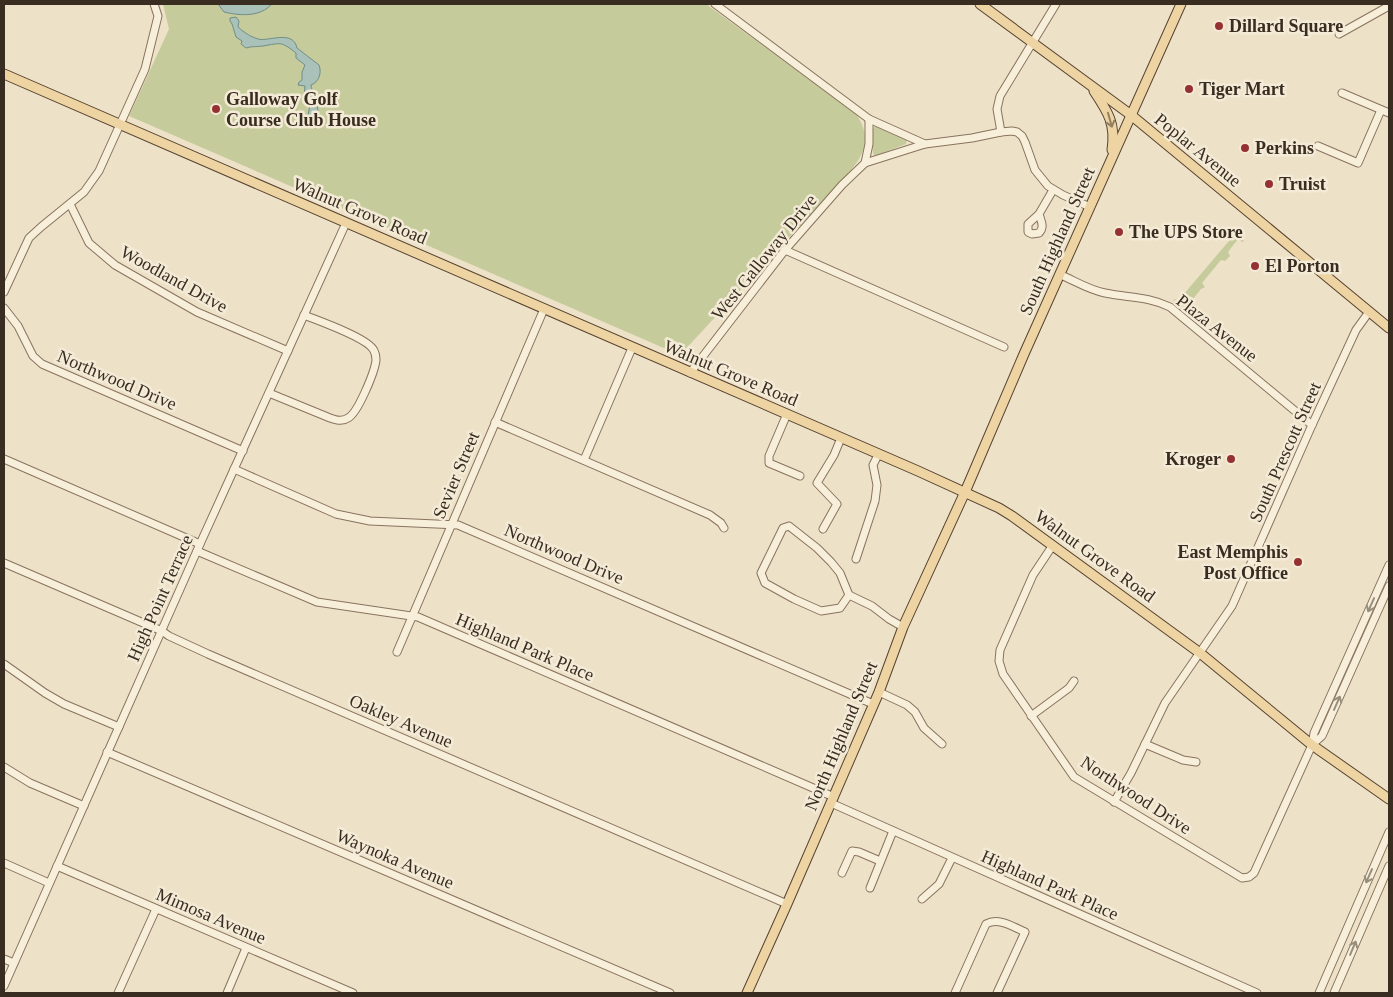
<svg xmlns="http://www.w3.org/2000/svg" width="1393" height="997" font-family="'Times New Roman',serif">
<style>
.green{fill:#c6cb9c}
.water{fill:#a9c1b9;stroke:#6f8f87}
.lines{fill:none;stroke-linecap:round;stroke-linejoin:round}
.minor-casing{stroke:#88735e;stroke-width:9}
.major-casing{stroke:#564231;stroke-width:11}
.minor{stroke:#f8efdb;stroke-width:7}
.major{stroke:#edd4a2;stroke-width:9}
.oneway{stroke:#938062}
.oneway2{stroke:#988e7e}
.poi-dot{fill:#953033;stroke:#f4ebd7;stroke-width:2}
.labels{text-anchor:middle;dominant-baseline:central;stroke-width:5;stroke-linejoin:round;paint-order:stroke}
.poi-label{font-size:18px;font-weight:bold;fill:#392c21;stroke:#f4ebd7;text-anchor:start}
.street-label{font-size:18px;fill:#392c21;stroke:#f4ebd7}
</style>
<rect width="100%" height="100%" fill="#ede1c8"/>
<g class="green">
<path d="M 163,4 L 706,4 L 856,114 C 872,137 865,154 848,174 L 680,355 L 129,116 L 169,29 Z"/>
<path d="M 875,126 L 907,139 L 906,144 L 875,156 L 873,153 L 872,130 Z"/>
<path d="M 1232,231 L 1244,241 L 1242,242 L 1238,239 L 1228,252 L 1230,256 L 1225,261 L 1221,260 L 1202,283 L 1205,287 L 1201,289 L 1185,309 L 1182,310 L 1173,304 L 1173,301 L 1175,299 L 1178,301 L 1234,235 L 1231,232 Z"/>
</g>
<g class="water">
<path d="M 218,4 L 272,4 C 260,17 241,16 224,12 Z"/>
<path d="M 236,17 L 239,21 L 238,27 C 245,33 249,36 258,39 C 268,42 293,29 297,48 L 319,65 C 322,73 319,82 311,85 C 313,98 324,116 316,128 L 306,125 L 310,105 L 304,96 L 305,86 L 298,85 L 299,82 L 302,80 L 302,72 L 305,65 L 296,58 L 296,53 C 281,41 281,43 263,46 C 257,47 252,46 246,48 L 241,44 L 242,41 L 236,37 L 232,24 L 230,21 L 230,18 Z"/>
</g>
<g class="lines">
<defs>
<g id="minor">
<path d="M 715,4 L 869,119 L 925,144 L 972,138 L 1001,132 L 1012,131 L 1017,132 L 1022,136 L 1025,142 L 1035,170 L 1048,186 L 1063,195 L 1090,207"/>
<path d="M 1339,34 L 1389,6"/>
<path d="M 1342,93 L 1389,113"/>
<path d="M 1001,132 L 997,109 L 1000,96 L 1056,4"/>
<path d="M 1318,146 L 1358,163 L 1381,110"/>
<path d="M 865,163 L 925,144"/>
<path d="M 70,204 L 89,243 L 115,265 L 197,312 L 288,351"/>
<path d="M 1039,214 C 1041,221 1045,227 1039,233 L 1032,234 L 1028,232 L 1028,224 L 1039,214 L 1053,190"/>
<path d="M 785,250 L 1004,347"/>
<path d="M 1061,275 C 1075,281 1089,290 1105,293 C 1129,298 1147,296 1170,307 L 1312,425"/>
<path d="M 4,292 L 29,238 L 41,227 L 84,192 L 99,171 L 145,69 L 158,16 L 154,4"/>
<path d="M 4,308 L 18,326 L 33,356 L 42,364 L 243,451"/>
<path d="M 690,373 L 785,250 L 842,185 L 865,163 L 869,144 L 869,119"/>
<path d="M 269,393 L 330,418 C 336,420 342,422 348,418 C 358,413 375,371 376,360 C 376,356 375,352 373,349 C 365,337 319,321 304,315"/>
<path d="M 787,414 L 769,456 L 769,463 L 800,476"/>
<path d="M 495,422 L 710,515 L 721,523 L 724,528"/>
<path d="M 4,459 L 200,544"/>
<path d="M 584,460 L 632,348"/>
<path d="M 234,469 L 336,514 L 370,521 L 458,525 L 873,704"/>
<path d="M 789,526 L 817,548 L 831,562 L 840,573 L 849,595 L 840,608 L 821,611 L 794,599 L 765,583 L 761,573 L 783,528 Z"/>
<path d="M 823,529 L 837,504 L 817,483 L 834,455 L 841,438"/>
<path d="M 1053,545 L 1033,575 L 1000,650 L 999,661 L 1003,674 L 1074,777 L 1242,878 L 1249,877 L 1254,873 L 1312,745 L 1314,733 L 1389,565"/>
<path d="M 197,551 L 317,602 L 418,617 L 834,797"/>
<path d="M 856,559 L 875,501 L 877,485 L 873,465 L 878,455"/>
<path d="M 4,563 L 162,631 L 169,636 L 208,654 L 787,904"/>
<path d="M 849,595 L 872,606 L 889,619 L 903,627"/>
<path d="M 397,652 L 544,309"/>
<path d="M 4,664 L 45,693 L 64,704 L 119,727"/>
<path d="M 879,692 L 907,705 L 915,712 L 924,728 L 942,744"/>
<path d="M 1031,716 L 1069,688 L 1074,681"/>
<path d="M 1145,744 L 1183,760 L 1196,762"/>
<path d="M 1312,745 L 1322,736 L 1389,586"/>
<path d="M 107,752 L 670,993"/>
<path d="M 4,767 L 30,783 L 84,806"/>
<path d="M 1114,802 L 1131,773 L 1165,703 L 1232,606 L 1312,425 L 1356,330 L 1369,312"/>
<path d="M 831,803 L 1257,993"/>
<path d="M 4,863 L 49,883"/>
<path d="M 57,866 L 353,993"/>
<path d="M 842,873 L 852,851 L 859,852 L 880,861"/>
<path d="M 870,888 L 893,831"/>
<path d="M 922,899 L 939,884 L 952,858"/>
<path d="M 4,959 L 14,963"/>
<path d="M 4,986 L 200,544 L 346,223"/>
<path d="M 118,993 L 156,909"/>
<path d="M 227,993 L 246,948"/>
<path d="M 955,993 L 986,924 C 999,917 1013,927 1025,932 L 997,993"/>
<path d="M 1319,993 L 1389,832"/>
<path d="M 1334,993 L 1389,866"/>
</g>
<g id="major">
<path d="M 980,4 L 1131,115 L 1389,328"/>
<path d="M 4,74 L 918,471 L 999,508 L 1012,516 L 1200,653 L 1312,745 L 1389,799"/>
<path d="M 1094,91 C 1108,112 1116,124 1112,150"/>
<path d="M 747,993 L 787,904 L 879,692 L 903,627 L 965,492 L 1024,354 L 1181,4"/>
</g>
</defs>
<use href="#minor" class="minor-casing"/>
<use href="#major" class="major-casing"/>
<use href="#minor" class="minor"/>
<use href="#major" class="major"/>
</g>
<defs><path id="oneway-shaft" d="M-6 0H5M1.5-3L5.5 0L1.5 3" fill="none" stroke-width="1.6" stroke-linecap="round" stroke-linejoin="round" transform="scale(1.25)"/></defs>
<use class="oneway" href="#oneway-shaft" transform="translate(1110 120) rotate(74)"/>
<g class="oneway2">
<use href="#oneway-shaft" transform="translate(1371 605) rotate(114)"/>
<use href="#oneway-shaft" transform="translate(1337 703) rotate(-66)"/>
<use href="#oneway-shaft" transform="translate(1369 876) rotate(114)"/>
<use href="#oneway-shaft" transform="translate(1353 948) rotate(-67)"/>
</g>
<g class="poi-dot">
<circle cx="1219" cy="26" r="5"/>
<circle cx="1189" cy="89" r="5"/>
<circle cx="216" cy="109" r="5"/>
<circle cx="1245" cy="148" r="5"/>
<circle cx="1269" cy="184" r="5"/>
<circle cx="1119" cy="232" r="5"/>
<circle cx="1255" cy="266" r="5"/>
<circle cx="1231" cy="459" r="5"/>
<circle cx="1298" cy="562" r="5"/>
</g>
<g class="labels">
<g class="poi-label">
<text x="1229" y="26">Dillard Square</text>
<text x="1199" y="89">Tiger Mart</text>
<text x="226" y="99">Galloway Golf<tspan x="226" dy="21">Course Club House</tspan></text>
<text x="1255" y="148">Perkins</text>
<text x="1279" y="184">Truist</text>
<text x="1129" y="232">The UPS Store</text>
<text x="1265" y="266">El Porton</text>
<text x="1221" y="459" text-anchor="end">Kroger</text>
<text x="1288" y="552" text-anchor="end">East Memphis<tspan x="1288" dy="21">Post Office</tspan></text>
</g>
<g class="street-label">
<text transform="translate(1198 150) rotate(39)">Poplar Avenue</text>
<text transform="translate(360 211) rotate(23)">Walnut Grove Road</text>
<text transform="translate(1057 241) rotate(-66)">South Highland Street</text>
<text transform="translate(764 257) rotate(-51)">West Galloway Drive</text>
<text transform="translate(174 279) rotate(29)">Woodland Drive</text>
<text transform="translate(1217 328) rotate(38)">Plaza Avenue</text>
<text transform="translate(731 373) rotate(23)">Walnut Grove Road</text>
<text transform="translate(117 380) rotate(23)">Northwood Drive</text>
<text transform="translate(1285 452) rotate(-66)">South Prescott Street</text>
<text transform="translate(456 475) rotate(-67)">Sevier Street</text>
<text transform="translate(564 554) rotate(23)">Northwood Drive</text>
<text transform="translate(1095 556) rotate(36)">Walnut Grove Road</text>
<text transform="translate(160 598) rotate(-66)">High Point Terrace</text>
<text transform="translate(525 647) rotate(23)">Highland Park Place</text>
<text transform="translate(401 721) rotate(23)">Oakley Avenue</text>
<text transform="translate(841 736) rotate(-67)">North Highland Street</text>
<text transform="translate(1136 795) rotate(33)">Northwood Drive</text>
<text transform="translate(395 859) rotate(23)">Waynoka Avenue</text>
<text transform="translate(1050 885) rotate(24)">Highland Park Place</text>
<text transform="translate(211 916) rotate(23)">Mimosa Avenue</text>
</g>
</g>
<rect width="1393" height="997" fill="none" stroke="#392c21" stroke-width="10"/>
</svg>
